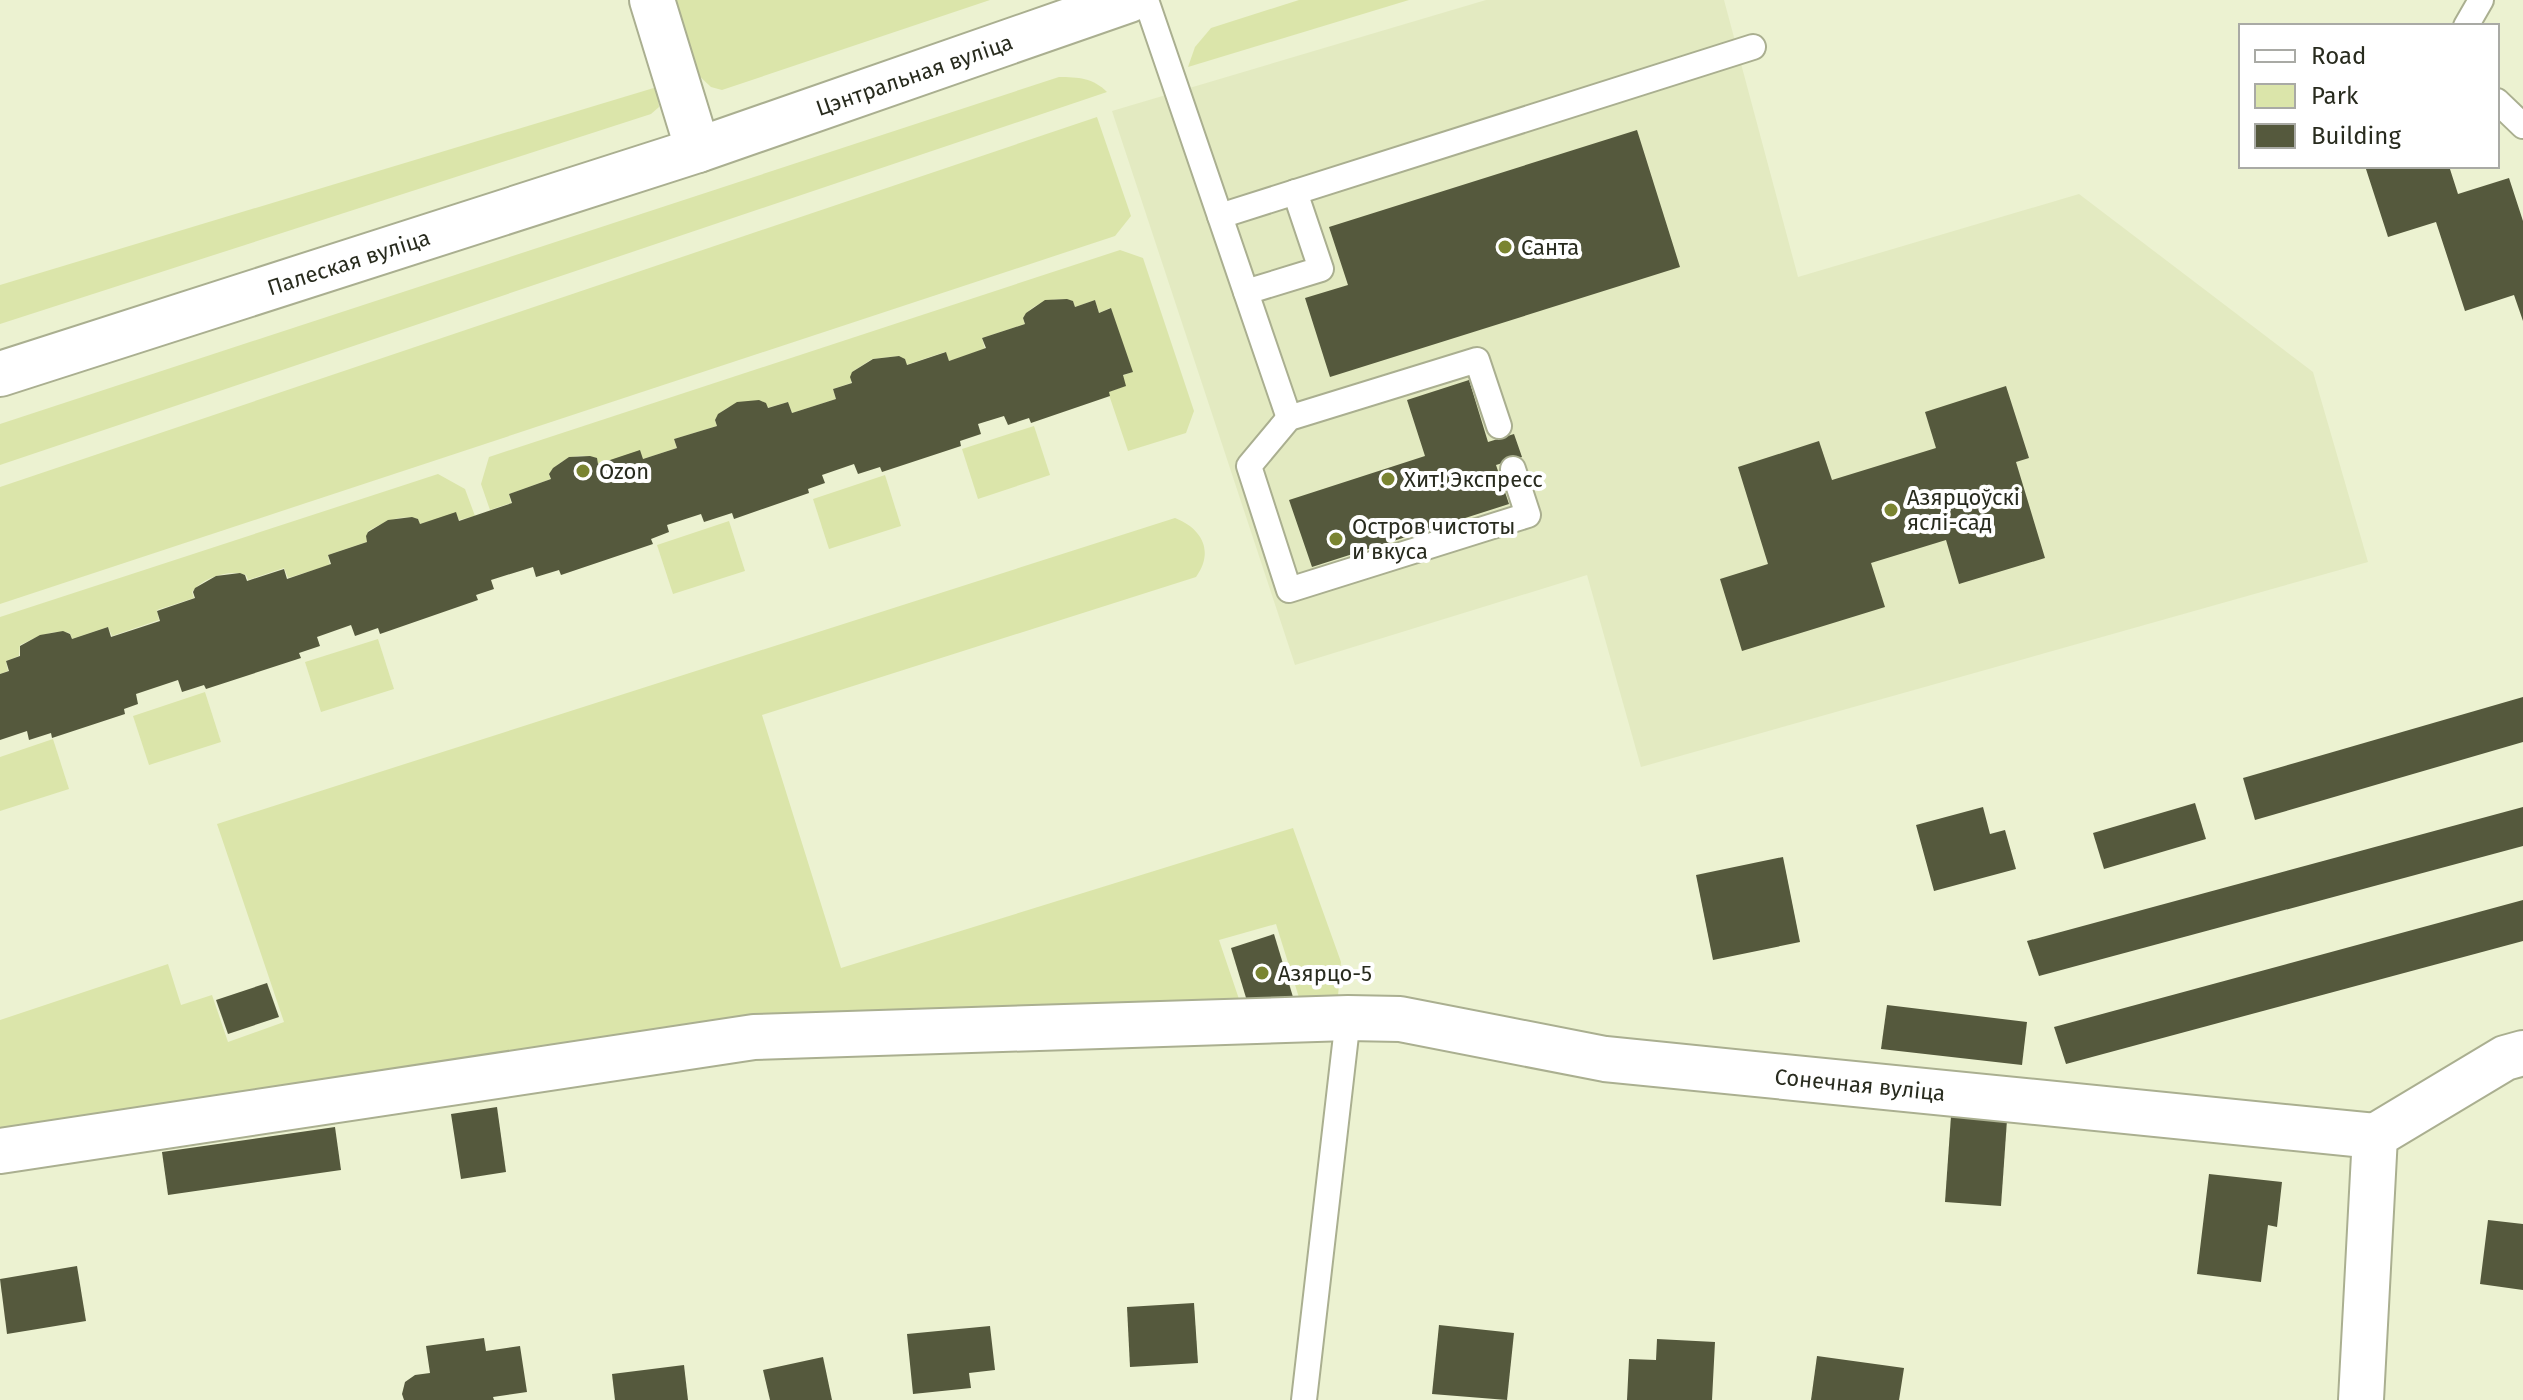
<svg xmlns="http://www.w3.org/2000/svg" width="2523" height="1400" font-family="'Fira Sans',sans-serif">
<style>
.built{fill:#e3eac1}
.green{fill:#dbe5aa}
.building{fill:#55593d}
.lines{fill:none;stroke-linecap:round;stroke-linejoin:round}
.service-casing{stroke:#aaaf90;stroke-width:28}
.minor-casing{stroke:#aaaf90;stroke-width:48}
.secondary-casing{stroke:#aaaf90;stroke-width:48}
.service{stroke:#fff;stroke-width:24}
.minor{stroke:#fff;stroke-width:44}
.secondary{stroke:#fff;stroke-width:44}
.poi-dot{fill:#7a8431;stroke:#fff;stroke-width:3}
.labels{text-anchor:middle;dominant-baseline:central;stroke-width:8;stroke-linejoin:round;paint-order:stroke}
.street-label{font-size:22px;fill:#282b1e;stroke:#fff}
.poi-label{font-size:22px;fill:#282b1e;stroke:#fff;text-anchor:start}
</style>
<rect width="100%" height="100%" fill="#ecf2d1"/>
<path class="built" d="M 1486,0 L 1724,0 L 1798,277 L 2079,194 L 2313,372 L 2368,562 L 1641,767 L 1587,575 L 1295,665 L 1112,111 Z"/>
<g class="green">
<path d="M 671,0 L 990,0 L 722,90 L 711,87 L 696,73 Z"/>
<path d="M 1299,0 L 1409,0 L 1188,67 L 1195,47 L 1211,28 Z"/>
<path d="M 1059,77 C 1078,77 1093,78 1107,92 L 0,465 L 0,424 Z"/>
<path d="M 657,87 L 659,107 L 651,114 L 0,324 L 0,285 Z"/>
<path d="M 1097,117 L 1131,216 L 1115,236 L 0,604 L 0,487 Z"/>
<path d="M 1120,250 L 1143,258 L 1194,411 L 1186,433 L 1128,451 L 1108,392 L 1125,386 L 1122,376 L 1132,372 L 1110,308 L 1099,313 L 1095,300 L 1075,307 L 1073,301 C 1055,296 1033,302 1023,318 L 1025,324 L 982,338 L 985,349 L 949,361 L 945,352 L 906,365 L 899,356 L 872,359 L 852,372 L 851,383 L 833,389 L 836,399 L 792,413 L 788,402 L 767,408 L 759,401 C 741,402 725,404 715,420 L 717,426 L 674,439 L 677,448 L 643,459 L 598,464 L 596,459 C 580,451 558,459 549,475 L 551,479 L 509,494 L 511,503 L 490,510 L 481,484 L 489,457 Z"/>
<path d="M 1034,426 L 1050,475 L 978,499 L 962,449 Z"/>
<path d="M 438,474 L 465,489 L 475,516 L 459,520 L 456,513 L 420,524 L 418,519 C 400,514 384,522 368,531 L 367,542 L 328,555 L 330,565 L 288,578 L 284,568 L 248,580 L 246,575 C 229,569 203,578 192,592 L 194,598 L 157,610 L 159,620 L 112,636 L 108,627 L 72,639 L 70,633 C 52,629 36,637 20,645 L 19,656 L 6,661 L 8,671 L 0,674 L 0,617 Z"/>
<path d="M 885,475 L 901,526 L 829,549 L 813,499 Z"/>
<path d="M 1175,518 C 1203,529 1214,552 1196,577 L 762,715 L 841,968 L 1293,828 L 1341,962 L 1337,1007 L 1301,1004 L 1276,924 L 1219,940 L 1241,1005 L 0,1135 L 0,1020 L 168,964 L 181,1005 L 212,995 L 228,1042 L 284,1022 L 217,824 Z"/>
<path d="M 729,521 L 745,571 L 673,594 L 657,545 Z"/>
<path d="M 378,639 L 394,689 L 321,712 L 305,662 Z"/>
<path d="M 205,692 L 221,742 L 149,765 L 133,716 Z"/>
<path d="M 53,739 L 69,789 L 0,811 L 0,757 Z"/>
</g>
<g class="building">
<path d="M 1637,130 L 1680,267 L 1330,377 L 1305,298 L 1348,285 L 1329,227 Z"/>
<path d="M 2365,166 L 2449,166 L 2458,194 L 2509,178 L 2523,221 L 2523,321 L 2514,295 L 2465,311 L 2436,222 L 2388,237 Z"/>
<path d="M 1067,299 L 1073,301 L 1075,307 L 1095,300 L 1099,313 L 1111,308 L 1133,372 L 1123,375 L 1126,386 L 1109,392 L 1110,396 L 1031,423 L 1029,418 L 1008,425 L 1004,416 L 978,424 L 981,434 L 960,441 L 961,446 L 882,472 L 880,467 L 858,474 L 854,464 L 822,475 L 825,483 L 808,489 L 809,493 L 734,519 L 732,513 L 704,522 L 701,514 L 667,525 L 669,532 L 651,539 L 653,544 L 561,575 L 559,570 L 536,577 L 533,567 L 491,580 L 494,589 L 476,595 L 478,600 L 380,634 L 378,628 L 355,636 L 351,625 L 317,637 L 320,646 L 299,653 L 301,658 L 206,689 L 204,685 L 182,692 L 178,680 L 136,694 L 138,704 L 124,709 L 125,714 L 52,738 L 51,733 L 29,740 L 27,731 L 0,740 L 0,674 L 9,671 L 6,661 L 20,656 L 20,646 L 40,635 L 63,631 L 70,634 L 72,639 L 108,627 L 111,637 L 160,621 L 157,611 L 195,598 L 193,592 L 195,588 L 216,576 L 240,573 L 245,575 L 247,581 L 284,569 L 287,579 L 331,564 L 328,555 L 367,542 L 366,536 L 368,532 L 388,520 L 412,517 L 418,519 L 420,524 L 456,512 L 459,521 L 512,503 L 509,494 L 551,479 L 549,474 L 553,468 L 569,457 L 590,456 L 597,458 L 598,464 L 640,450 L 643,459 L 677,448 L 674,439 L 717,426 L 715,420 L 718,414 L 737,402 L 759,400 L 766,403 L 768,408 L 788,402 L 792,413 L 836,399 L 833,389 L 852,383 L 850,377 L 852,372 L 873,359 L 899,356 L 905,359 L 907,365 L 946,352 L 949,361 L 986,348 L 982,338 L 1025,324 L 1023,318 L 1026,313 L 1045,300 Z"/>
<path d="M 1469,380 L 1488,442 L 1514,434 L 1522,457 L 1496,465 L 1509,504 L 1312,567 L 1289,500 L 1425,456 L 1407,400 Z"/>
<path d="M 2006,386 L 2029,458 L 2016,462 L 2045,558 L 1959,584 L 1946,540 L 1871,563 L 1885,607 L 1742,651 L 1720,579 L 1768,564 L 1738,467 L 1819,441 L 1832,480 L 1936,448 L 1925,412 Z"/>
<path d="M 2523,697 L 2523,742 L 2255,820 L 2243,778 Z"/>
<path d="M 2195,803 L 2206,839 L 2104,869 L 2093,833 Z"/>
<path d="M 1983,807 L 1990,834 L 2005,830 L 2016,869 L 1934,891 L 1916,825 Z"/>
<path d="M 2523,807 L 2523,846 L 2039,976 L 2027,941 Z"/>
<path d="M 1783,857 L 1800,942 L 1713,960 L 1696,875 Z"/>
<path d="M 2523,900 L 2523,941 L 2066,1064 L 2054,1027 Z"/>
<path d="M 1274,934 L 1293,997 L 1250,1011 L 1231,948 Z"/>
<path d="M 267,983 L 279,1017 L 228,1034 L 216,1000 Z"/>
<path d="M 1887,1005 L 2027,1022 L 2022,1065 L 1881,1049 Z"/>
<path d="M 497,1107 L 506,1172 L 461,1179 L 451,1114 Z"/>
<path d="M 1951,1116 L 2007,1120 L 2001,1206 L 1945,1202 Z"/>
<path d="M 335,1127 L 341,1170 L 168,1195 L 162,1152 Z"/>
<path d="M 2209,1174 L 2282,1182 L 2277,1227 L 2268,1225 L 2261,1282 L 2197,1274 Z"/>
<path d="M 2488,1220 L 2523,1224 L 2523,1290 L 2480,1284 Z"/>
<path d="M 77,1266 L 86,1321 L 7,1334 L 0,1279 Z"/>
<path d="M 1194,1303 L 1198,1363 L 1130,1367 L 1127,1307 Z"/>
<path d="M 1439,1325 L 1514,1333 L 1507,1400 L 1432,1394 Z"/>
<path d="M 990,1326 L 995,1370 L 969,1373 L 971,1388 L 913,1394 L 907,1334 Z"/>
<path d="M 484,1338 L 486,1351 L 520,1346 L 527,1392 L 493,1397 L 494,1400 L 404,1400 L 402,1394 L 405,1382 L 415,1375 L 430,1373 L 426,1346 Z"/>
<path d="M 1657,1339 L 1715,1342 L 1712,1400 L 1627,1400 L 1629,1359 L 1656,1360 Z"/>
<path d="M 1817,1356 L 1904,1368 L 1899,1400 L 1811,1400 Z"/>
<path d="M 823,1357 L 832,1400 L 770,1400 L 763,1370 Z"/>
<path d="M 684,1365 L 688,1400 L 615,1400 L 612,1374 Z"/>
</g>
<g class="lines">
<defs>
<g id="service">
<path d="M 1146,0 L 1289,418"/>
<path d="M 2466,26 L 2481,0"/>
<path d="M 2497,101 L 2523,126"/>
<path d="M 1220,216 L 1753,47"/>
<path d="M 1246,292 L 1321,269 L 1295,192"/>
<path d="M 1499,426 L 1477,360 L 1289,418 L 1249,466 L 1289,590 L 1528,515 L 1513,469"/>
<path d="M 1304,1400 L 1348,1018"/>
</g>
<g id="minor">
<path d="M 652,0 L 698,150"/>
<path id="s1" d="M 0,1151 L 754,1037 L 1348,1018 L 1400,1019 L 1605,1059 L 2375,1136"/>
<path d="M 2361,1400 L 2375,1136 L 2505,1058 L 2523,1053"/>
</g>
<g id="secondary">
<path id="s2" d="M 0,374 L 698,150 L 1129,0"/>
</g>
</defs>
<use href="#service" class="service-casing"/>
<use href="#minor" class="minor-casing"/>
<use href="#secondary" class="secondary-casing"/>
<use href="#service" class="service"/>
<use href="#minor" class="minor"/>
<use href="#secondary" class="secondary"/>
</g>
<g class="poi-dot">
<circle cx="1505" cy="247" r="8"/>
<circle cx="583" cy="471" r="8"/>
<circle cx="1388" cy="479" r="8"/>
<circle cx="1891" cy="510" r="8"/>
<circle cx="1336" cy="539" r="8"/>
<circle cx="1262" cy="973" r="8"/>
</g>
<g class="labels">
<g class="street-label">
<text stroke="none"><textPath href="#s2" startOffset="962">Цэнтральная вуліца</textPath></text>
<text stroke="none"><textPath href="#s2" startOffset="366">Палеская вуліца</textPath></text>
<text stroke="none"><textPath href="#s1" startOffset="1874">Сонечная вуліца</textPath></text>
</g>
<g class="poi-label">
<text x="1521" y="247">Санта</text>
<text x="599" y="471">Ozon</text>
<text x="1404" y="479">Хит! Экспресс</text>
<text x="1907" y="497">Азярцоўскі<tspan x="1907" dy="25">яслі-сад</tspan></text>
<text x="1352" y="526">Остров чистоты<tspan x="1352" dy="25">и вкуса</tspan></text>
<text x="1278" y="973">Азярцо-5</text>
</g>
</g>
<rect x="2239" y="24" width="260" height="144" fill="#ffffff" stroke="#a9aaa5" stroke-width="2"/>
<rect x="2255" y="50" width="40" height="12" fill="#ffffff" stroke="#a9aaa5" stroke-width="2"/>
<text x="2311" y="64" font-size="24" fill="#282b1e">Road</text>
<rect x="2255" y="84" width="40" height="24" fill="#dbe5aa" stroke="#a9aaa5" stroke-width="2"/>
<text x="2311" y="104" font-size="24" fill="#282b1e">Park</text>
<rect x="2255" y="124" width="40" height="24" fill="#55593d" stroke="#a9aaa5" stroke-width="2"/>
<text x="2311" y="144" font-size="24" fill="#282b1e">Building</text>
</svg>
